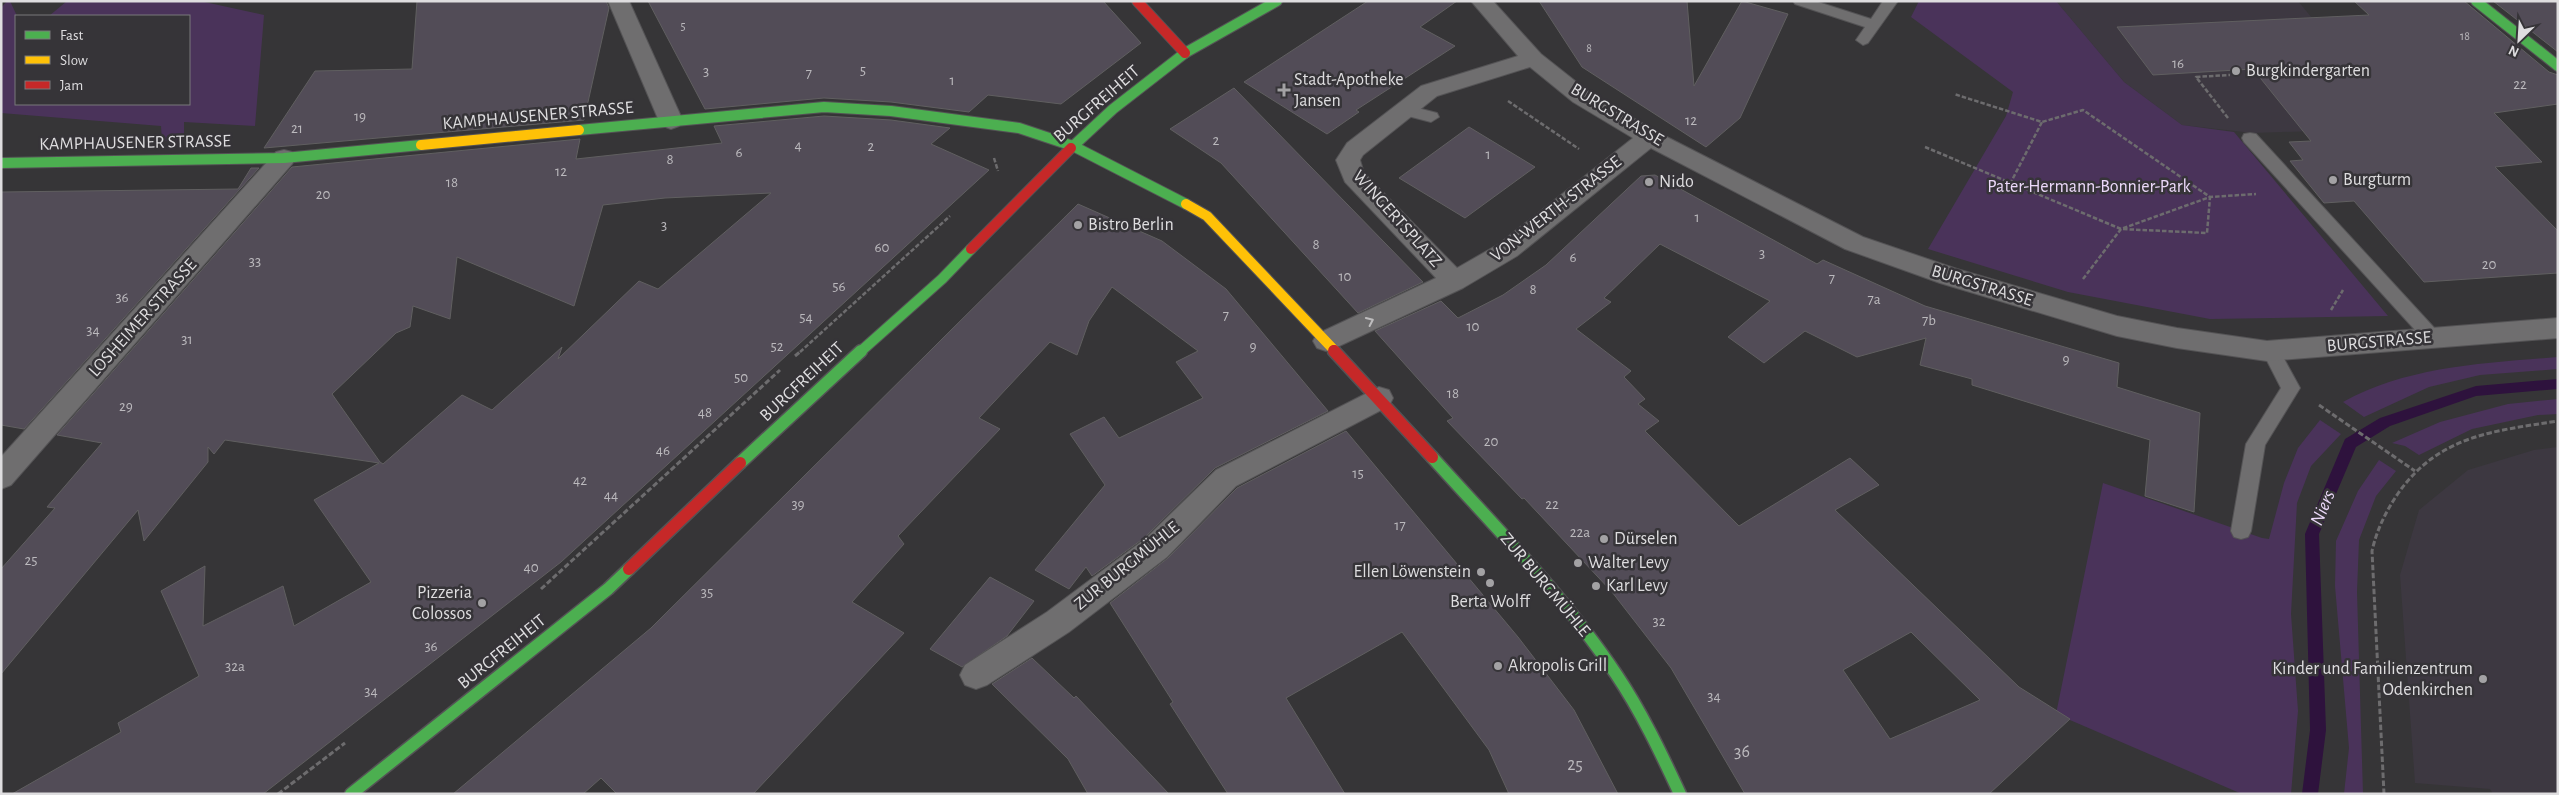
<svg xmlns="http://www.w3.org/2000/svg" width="2559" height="795" font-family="'Alegreya Sans',sans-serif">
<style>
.built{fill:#3d3841}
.green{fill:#4a335a}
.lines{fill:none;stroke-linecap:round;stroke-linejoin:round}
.stream{fill:#2e123d;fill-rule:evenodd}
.building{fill:#524c57;stroke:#605f60;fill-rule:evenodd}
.lane-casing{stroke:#545355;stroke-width:2}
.street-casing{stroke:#545355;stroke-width:2}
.fast-far1-casing{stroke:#545355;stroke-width:12}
.fast-casing{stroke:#545355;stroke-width:15}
.slow-casing{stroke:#545355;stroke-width:12}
.jam-far1-casing{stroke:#545355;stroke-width:12}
.jam-casing{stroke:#545355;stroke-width:15}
.path-far1{stroke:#6d6c6e;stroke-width:2.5;stroke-dasharray:4.5 2;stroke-linecap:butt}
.path{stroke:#6d6c6e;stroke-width:3;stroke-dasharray:5.5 2.5;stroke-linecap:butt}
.lane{fill:#6f6e6f;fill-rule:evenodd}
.street{fill:#6f6e6f;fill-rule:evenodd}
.fast-far1{stroke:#4caf50;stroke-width:10}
.fast{stroke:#4caf50;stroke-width:12}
.slow{stroke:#ffc107;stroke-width:10}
.jam-far1{stroke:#c62828;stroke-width:10}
.jam{stroke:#c62828;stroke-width:12}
.oneway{stroke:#bdbcbd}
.poi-dot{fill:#a3a2a4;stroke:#363438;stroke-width:2}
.labels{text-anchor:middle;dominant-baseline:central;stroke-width:5;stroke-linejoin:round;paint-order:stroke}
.far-number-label{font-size:12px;fill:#bbb9bd}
.number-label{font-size:15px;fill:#bbb9bd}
.poi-label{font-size:18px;fill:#dedddf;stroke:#363438;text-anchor:start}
.street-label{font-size:18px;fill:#dedddf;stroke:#363438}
.park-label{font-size:18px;fill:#ebd8f9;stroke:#363438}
.near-number-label{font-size:18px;fill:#bbb9bd}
.water-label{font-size:19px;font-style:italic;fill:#ecdafa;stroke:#363438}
</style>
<rect width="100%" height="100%" fill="#363537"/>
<g class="built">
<path d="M 2056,1 L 2298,1 L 2403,128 L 2253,133 L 2182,125 L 2124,82 Z"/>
<path d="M 2558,447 L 2558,794 L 2493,794 L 2490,789 L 2415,783 L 2400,575 L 2419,510 L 2468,470 L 2534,450 Z"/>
</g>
<g class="green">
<path d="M 7,1 L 10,1 L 17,16 L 16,104 L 189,104 L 189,16 L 49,16 L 67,1 L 200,1 L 264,15 L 255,126 L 184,122 L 184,140 L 162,141 L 161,126 L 1,113 L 1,8 Z"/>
<path d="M 1919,1 L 2056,1 L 2124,82 L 2182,125 L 2234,132 L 2388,316 L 2210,319 L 2068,292 L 1928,249 L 2006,116 L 2013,92 L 1911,17 Z"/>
<path d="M 2558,357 L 2558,369 L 2480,375 L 2429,387 L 2364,417 L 2343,402 C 2408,366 2485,363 2558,357 Z"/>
<path d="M 2558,399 L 2558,414 L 2538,415 L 2472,429 L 2419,455 L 2405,446 L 2392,443 L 2440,422 L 2508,404 Z"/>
<path d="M 2320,420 L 2341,434 L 2311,466 L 2297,503 L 2291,614 L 2298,711 L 2291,794 L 2242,794 L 2056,714 L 2103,483 L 2262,538 L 2269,539 L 2284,483 L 2298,448 Z"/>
<path d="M 2379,460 L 2396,471 L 2376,496 L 2359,540 L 2357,592 L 2363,794 L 2344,794 L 2349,748 L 2335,586 L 2336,541 L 2358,491 Z"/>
</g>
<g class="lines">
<path class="stream" d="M 2558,379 L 2558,389 L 2476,396 L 2390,426 L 2356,447 L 2319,534 L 2326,730 L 2318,794 L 2302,794 L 2310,730 L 2305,534 L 2345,439 L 2380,418 L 2476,386 Z"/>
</g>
<g class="building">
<path d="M 417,1 L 606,1 L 609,8 L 584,120 L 264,148 L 315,71 L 412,69 Z"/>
<path d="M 648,1 L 1103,1 L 1141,43 L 1061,104 L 988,95 L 969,112 L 891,102 L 824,98 L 705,109 Z"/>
<path d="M 1368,1 L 1457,1 L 1420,27 L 1455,46 L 1356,110 L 1359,112 L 1327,134 L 1244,82 Z"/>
<path d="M 1539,1 L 1687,1 L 1694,86 L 1742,1 L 1788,14 L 1740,118 L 1706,147 L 1582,67 Z"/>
<path d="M 2354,1 L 2464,1 L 2549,72 L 2558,75 L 2558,104 L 2494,113 L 2542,162 L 2495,167 L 2558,231 L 2558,273 L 2424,282 L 2354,201 L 2324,203 L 2290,161 L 2303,160 L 2289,142 L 2311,141 L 2253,69 L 2153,75 L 2117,27 L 2369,15 Z"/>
<path d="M 2493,1 L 2558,1 L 2558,52 Z"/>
<path d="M 1234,88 L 1423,282 L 1358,313 L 1221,163 L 1170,129 Z"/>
<path d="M 824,116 L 891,120 L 950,128 L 931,144 L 989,170 L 561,562 L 263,794 L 12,794 L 121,732 L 118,723 L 199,676 L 161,591 L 205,566 L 203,626 L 283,586 L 294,626 L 371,582 L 314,500 L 379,463 L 225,440 L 214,454 L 208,447 L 208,462 L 144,541 L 138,510 L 1,674 L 1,569 L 55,508 L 47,507 L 102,443 L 57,435 L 292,167 L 580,139 L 576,159 L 722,143 L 714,126 ZM 771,193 L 658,289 L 639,281 L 558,359 L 562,347 L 492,410 L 462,395 L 383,464 L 380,462 L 332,394 L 396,333 L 410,327 L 413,306 L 450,319 L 457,257 L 574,306 L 603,205 L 665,198 Z"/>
<path d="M 1469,127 L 1535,167 L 1465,218 L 1399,178 Z"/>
<path d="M 251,168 L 259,168 L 24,429 L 1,425 L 1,192 L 238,189 Z"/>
<path d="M 1655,175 L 1817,264 L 1823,260 L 1925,306 L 2119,363 L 2117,387 L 2200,413 L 2194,512 L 2145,496 L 2150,440 L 1972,385 L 1972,379 L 1920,365 L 1926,338 L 1857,357 L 1805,331 L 1764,363 L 1728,337 L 1770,301 L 1660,244 L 1604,298 L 1611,302 L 1576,329 L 1631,371 L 1624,377 L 1645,399 L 1638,404 L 1659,421 L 1645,431 L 1739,526 L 1850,458 L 1879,485 L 1835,510 L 2019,687 L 2070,719 L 1989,794 L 1745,794 L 1671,668 L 1612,592 L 1524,498 L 1522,499 L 1447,421 L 1453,418 L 1375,331 L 1441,301 L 1458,318 L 1503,295 L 1546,265 L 1641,176 ZM 1911,632 L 1980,700 L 1890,739 L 1843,670 Z"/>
<path d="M 1078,204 L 1162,241 L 1226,289 L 1328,411 L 1215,468 L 1144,538 L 1092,576 L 1086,567 L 1069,589 L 1035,570 L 1105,485 L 1070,434 L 1104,417 L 1119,438 L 1203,398 L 1176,362 L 1198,351 L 1112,287 L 1089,321 L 1077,355 L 1050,342 L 979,418 L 1000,429 L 898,536 L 904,544 L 852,602 L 904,633 L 753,794 L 617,794 L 601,778 L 583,794 L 453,794 L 651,628 Z"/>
<path d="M 1346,431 L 1518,637 L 1574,710 L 1618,794 L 1509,794 L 1489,750 L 1402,632 L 1286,698 L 1345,794 L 1228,794 L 1170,704 L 1173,702 L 1110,603 L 1168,558 L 1237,488 Z"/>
<path d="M 990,577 L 1034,601 L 1007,636 L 962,667 L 930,649 Z"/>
<path d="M 1032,658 L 1074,698 L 1076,696 L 1169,794 L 1088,794 L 1068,759 L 992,684 Z"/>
</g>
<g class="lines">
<defs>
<g id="lane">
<path d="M 1793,1 L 1815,1 L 1871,19 L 1883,1 L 1898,1 L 1868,43 L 1863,45 L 1856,40 L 1865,27 L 1795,4 Z"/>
<path d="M 1406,105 L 1437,113 L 1439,117 L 1431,122 L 1400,114 L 1398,110 L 1400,106 Z"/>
<path d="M 2250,133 L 2256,134 L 2438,332 L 2441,337 L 2438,342 L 2432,344 L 2426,342 L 2244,142 L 2242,138 L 2244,134 Z"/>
<path d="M 2271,344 L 2277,346 L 2300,388 L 2265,445 L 2251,531 L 2248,537 L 2241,539 L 2234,537 L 2231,531 L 2246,444 L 2281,388 L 2262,351 L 2265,346 Z"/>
</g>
<g id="street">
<path d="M 608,1 L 629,1 L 683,121 L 679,126 L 671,129 L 663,126 L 659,121 Z"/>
<path d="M 1471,1 L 1493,1 L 1541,54 L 1589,92 L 1657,132 L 1863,237 L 1957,269 L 2117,316 L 2177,328 L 2267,341 L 2558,318 L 2558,338 L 2267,361 L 2177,348 L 2117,336 L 1940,283 L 1845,249 L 1651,148 L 1517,256 L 1463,288 L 1335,348 L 1326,351 L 1317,348 L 1313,341 L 1317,334 L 1436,278 L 1345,182 L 1336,160 L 1347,143 L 1421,86 L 1518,56 ZM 1530,67 L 1573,102 L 1633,138 L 1499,244 L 1457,268 L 1364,173 L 1360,160 L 1363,155 L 1437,96 Z"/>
<path d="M 284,150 L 292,152 L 296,158 L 292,164 L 11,485 L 1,489 L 1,457 L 276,152 Z"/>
<path d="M 1379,387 L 1389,390 L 1393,398 L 1389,406 L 1236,486 L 1167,557 L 1069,632 L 987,685 L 976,689 L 965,685 L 960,675 L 965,665 L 1047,612 L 1145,539 L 1216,470 Z"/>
</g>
<g id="fast-far1">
<path d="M 2476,1 L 2558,66"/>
<path d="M 579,130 L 824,107 L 891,111 L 1019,128 L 1073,146 L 1186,204"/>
<path d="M 1071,148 L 1113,109 L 1185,53 L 1277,1"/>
<path d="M 1,163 L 284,158 L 421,145"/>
<path d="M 860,352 L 942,279 L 971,249"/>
</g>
<g id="fast">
<path d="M 1432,457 C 1495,527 1563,595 1616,674 C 1641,711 1661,753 1680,794"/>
<path d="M 740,463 L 861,351"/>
<path d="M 351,794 L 608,589 L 629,569"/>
</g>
<g id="slow">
<path d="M 421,145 L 579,130"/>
<path d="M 1186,204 L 1207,216 L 1334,350"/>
</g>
<g id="jam-far1">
<path d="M 1137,1 L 1185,53"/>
<path d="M 971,249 L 1071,148"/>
<path d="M 1334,350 L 1336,352"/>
</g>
<g id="jam">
<path d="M 1334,351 L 1432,457"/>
<path d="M 629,569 L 740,463"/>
</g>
</defs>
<use href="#lane" class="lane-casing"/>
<use href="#street" class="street-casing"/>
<use href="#fast-far1" class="fast-far1-casing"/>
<use href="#fast" class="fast-casing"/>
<use href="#slow" class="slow-casing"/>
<use href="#jam-far1" class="jam-far1-casing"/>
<use href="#jam" class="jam-casing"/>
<g class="path-far1">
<path d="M 1508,101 L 1579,149"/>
<path d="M 2228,118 L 2196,77 L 2230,75"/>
<path d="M 1925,147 L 2121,229 L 2207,233 L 2210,197 L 2083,110 L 2042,122 L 1954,94"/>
<path d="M 994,158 L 998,171"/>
<path d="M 2010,184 L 2042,122"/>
<path d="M 2083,279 L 2121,229 L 2210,197 L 2256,194"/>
<path d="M 2331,310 L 2343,290"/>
<path d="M 800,352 L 950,216"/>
</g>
<g class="path">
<path d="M 795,356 L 801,351"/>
<path d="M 2319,405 L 2415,471"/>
<path d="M 541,589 L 780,370"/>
<path d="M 278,794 L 345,743"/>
<path d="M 2384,794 L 2372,551 C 2377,529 2386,511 2399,492 C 2440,435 2494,431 2558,421"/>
</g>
<use href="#lane" class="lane"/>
<use href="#street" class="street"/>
<use href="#fast-far1" class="fast-far1"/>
<use href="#fast" class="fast"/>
<use href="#slow" class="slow"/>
<use href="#jam-far1" class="jam-far1"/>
<use href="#jam" class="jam"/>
</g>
<defs><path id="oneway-chevron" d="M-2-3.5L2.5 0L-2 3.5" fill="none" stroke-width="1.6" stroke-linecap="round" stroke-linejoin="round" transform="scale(1.25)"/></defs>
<use class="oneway" href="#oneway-chevron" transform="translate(1370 321) rotate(-25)"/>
<g class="poi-dot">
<circle cx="2236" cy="71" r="5"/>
<path d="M1281.5 82.5h5v5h5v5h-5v5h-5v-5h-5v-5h5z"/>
<circle cx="2333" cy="180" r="5"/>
<circle cx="1649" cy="182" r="5"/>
<circle cx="1078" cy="225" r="5"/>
<circle cx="1604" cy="539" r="5"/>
<circle cx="1578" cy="563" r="5"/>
<circle cx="1481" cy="572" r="5"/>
<circle cx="1490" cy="583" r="5"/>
<circle cx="1596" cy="586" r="5"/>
<circle cx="482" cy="603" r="5"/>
<circle cx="1498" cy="666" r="5"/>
<circle cx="2483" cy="679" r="5"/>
</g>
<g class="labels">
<g class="far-number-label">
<text x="683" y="26">5</text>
<text x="2465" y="36">18</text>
<text x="1589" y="48">8</text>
</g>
<g class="number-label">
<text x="2178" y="63">16</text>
<text x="863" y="70">5</text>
<text x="706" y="71">3</text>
<text x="809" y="73">7</text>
<text x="952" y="80">1</text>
<text x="2520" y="84">22</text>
<text x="360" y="116">19</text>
<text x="1691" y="120">12</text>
<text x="297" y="128">21</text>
<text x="1216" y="140">2</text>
<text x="798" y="145">4</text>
<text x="871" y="146">2</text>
<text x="739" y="152">6</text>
<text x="1488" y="154">1</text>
<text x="670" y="159">8</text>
<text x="561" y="171">12</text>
<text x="452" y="182">18</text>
<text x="323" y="194">20</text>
<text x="1697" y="217">1</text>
<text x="664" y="225">3</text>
<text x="1316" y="244">8</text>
<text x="882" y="247">60</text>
<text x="1762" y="253">3</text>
<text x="1573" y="257">6</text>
<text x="255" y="261">33</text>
<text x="2489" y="264">20</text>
<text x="1345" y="276">10</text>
<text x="1832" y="278">7</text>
<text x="839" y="286">56</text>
<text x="1533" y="289">8</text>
<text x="122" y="297">36</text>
<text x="1874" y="299">7a</text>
<text x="1226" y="315">7</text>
<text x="806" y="317">54</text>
<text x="1929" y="320">7b</text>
<text x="1473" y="326">10</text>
<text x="93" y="330">34</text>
<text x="187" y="339">31</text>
<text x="777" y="346">52</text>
<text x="1253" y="346">9</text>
<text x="2066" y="359">9</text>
<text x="741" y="377">50</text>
<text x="1453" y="393">18</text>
<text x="126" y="406">29</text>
<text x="705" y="412">48</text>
<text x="1491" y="441">20</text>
<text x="663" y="450">46</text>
<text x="1358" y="473">15</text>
<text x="580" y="480">42</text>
<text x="611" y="495">44</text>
<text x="798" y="504">39</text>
<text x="1552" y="504">22</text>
<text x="1400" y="525">17</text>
<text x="1580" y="532">22a</text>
<text x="31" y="560">25</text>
<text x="531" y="567">40</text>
<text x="707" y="592">35</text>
<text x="1659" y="621">32</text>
<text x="431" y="646">36</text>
<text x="235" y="666">32a</text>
<text x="371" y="691">34</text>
<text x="1714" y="696">34</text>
</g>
<g class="poi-label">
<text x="2246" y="71">Burgkindergarten</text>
<text x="1294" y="80">Stadt-Apotheke<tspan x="1294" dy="21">Jansen</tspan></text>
<text x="2343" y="180">Burgturm</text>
<text x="1659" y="182">Nido</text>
<text x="1088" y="225">Bistro Berlin</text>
<text x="1614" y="539">Dürselen</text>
<text x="1588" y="563">Walter Levy</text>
<text x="1471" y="572" text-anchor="end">Ellen Löwenstein</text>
<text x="1606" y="586">Karl Levy</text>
<text x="472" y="593" text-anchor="end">Pizzeria<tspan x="472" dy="21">Colossos</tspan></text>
<text x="1490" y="602" text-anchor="middle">Berta Wolff</text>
<text x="1508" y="666">Akropolis Grill</text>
<text x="2473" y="669" text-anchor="end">Kinder und Familienzentrum<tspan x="2473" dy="21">Odenkirchen</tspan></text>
</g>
<g class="street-label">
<text transform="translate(1097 104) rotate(-41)">BURGFREIHEIT</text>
<text transform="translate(1617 115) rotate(31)">BURGSTRASSE</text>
<text transform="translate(538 116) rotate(-5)">KAMPHAUSENER STRASSE</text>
<text transform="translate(135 143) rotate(-1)">KAMPHAUSENER STRASSE</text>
<text transform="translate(1556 209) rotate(-38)">VON-WERTH-STRASSE</text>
<text transform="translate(1397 219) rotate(48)">WINGERTSPLATZ</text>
<text transform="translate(1982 286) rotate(17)">BURGSTRASSE</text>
<text transform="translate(143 318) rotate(-48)">LOSHEIMER STRASSE</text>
<text transform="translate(2379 342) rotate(-5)">BURGSTRASSE</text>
<text transform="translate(802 382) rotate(-43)">BURGFREIHEIT</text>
<text transform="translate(1127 566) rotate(-39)">ZUR BURGMÜHLE</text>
<text transform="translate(1545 585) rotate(50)">ZUR BURGMÜHLE</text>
<text transform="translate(502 652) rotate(-39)">BURGFREIHEIT</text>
</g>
<g class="park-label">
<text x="2089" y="187">Pater-Hermann-Bonnier-Park</text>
</g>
<g class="near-number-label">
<text x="1742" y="752">36</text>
<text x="1575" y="765">25</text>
</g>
<g class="water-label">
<text transform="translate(2323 508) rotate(-67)">Niers</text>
</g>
</g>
<rect width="2559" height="795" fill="none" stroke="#dedddf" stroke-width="5"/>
<rect x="15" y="15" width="175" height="90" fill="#363438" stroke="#79787b"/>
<rect x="25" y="31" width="25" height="8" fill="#4caf50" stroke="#79787b"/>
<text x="60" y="40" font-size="15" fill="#dedddf">Fast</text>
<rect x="25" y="56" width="25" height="8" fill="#ffc107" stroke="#79787b"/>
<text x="60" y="65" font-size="15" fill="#dedddf">Slow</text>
<rect x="25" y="81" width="25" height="8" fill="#c62828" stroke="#79787b"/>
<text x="60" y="90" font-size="15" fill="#dedddf">Jam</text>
<g transform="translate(2519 40) rotate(205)" stroke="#363438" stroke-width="4" paint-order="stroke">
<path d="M0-4L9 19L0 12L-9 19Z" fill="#dedddf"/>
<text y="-8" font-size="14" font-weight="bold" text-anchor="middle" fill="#dedddf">N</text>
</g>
</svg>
